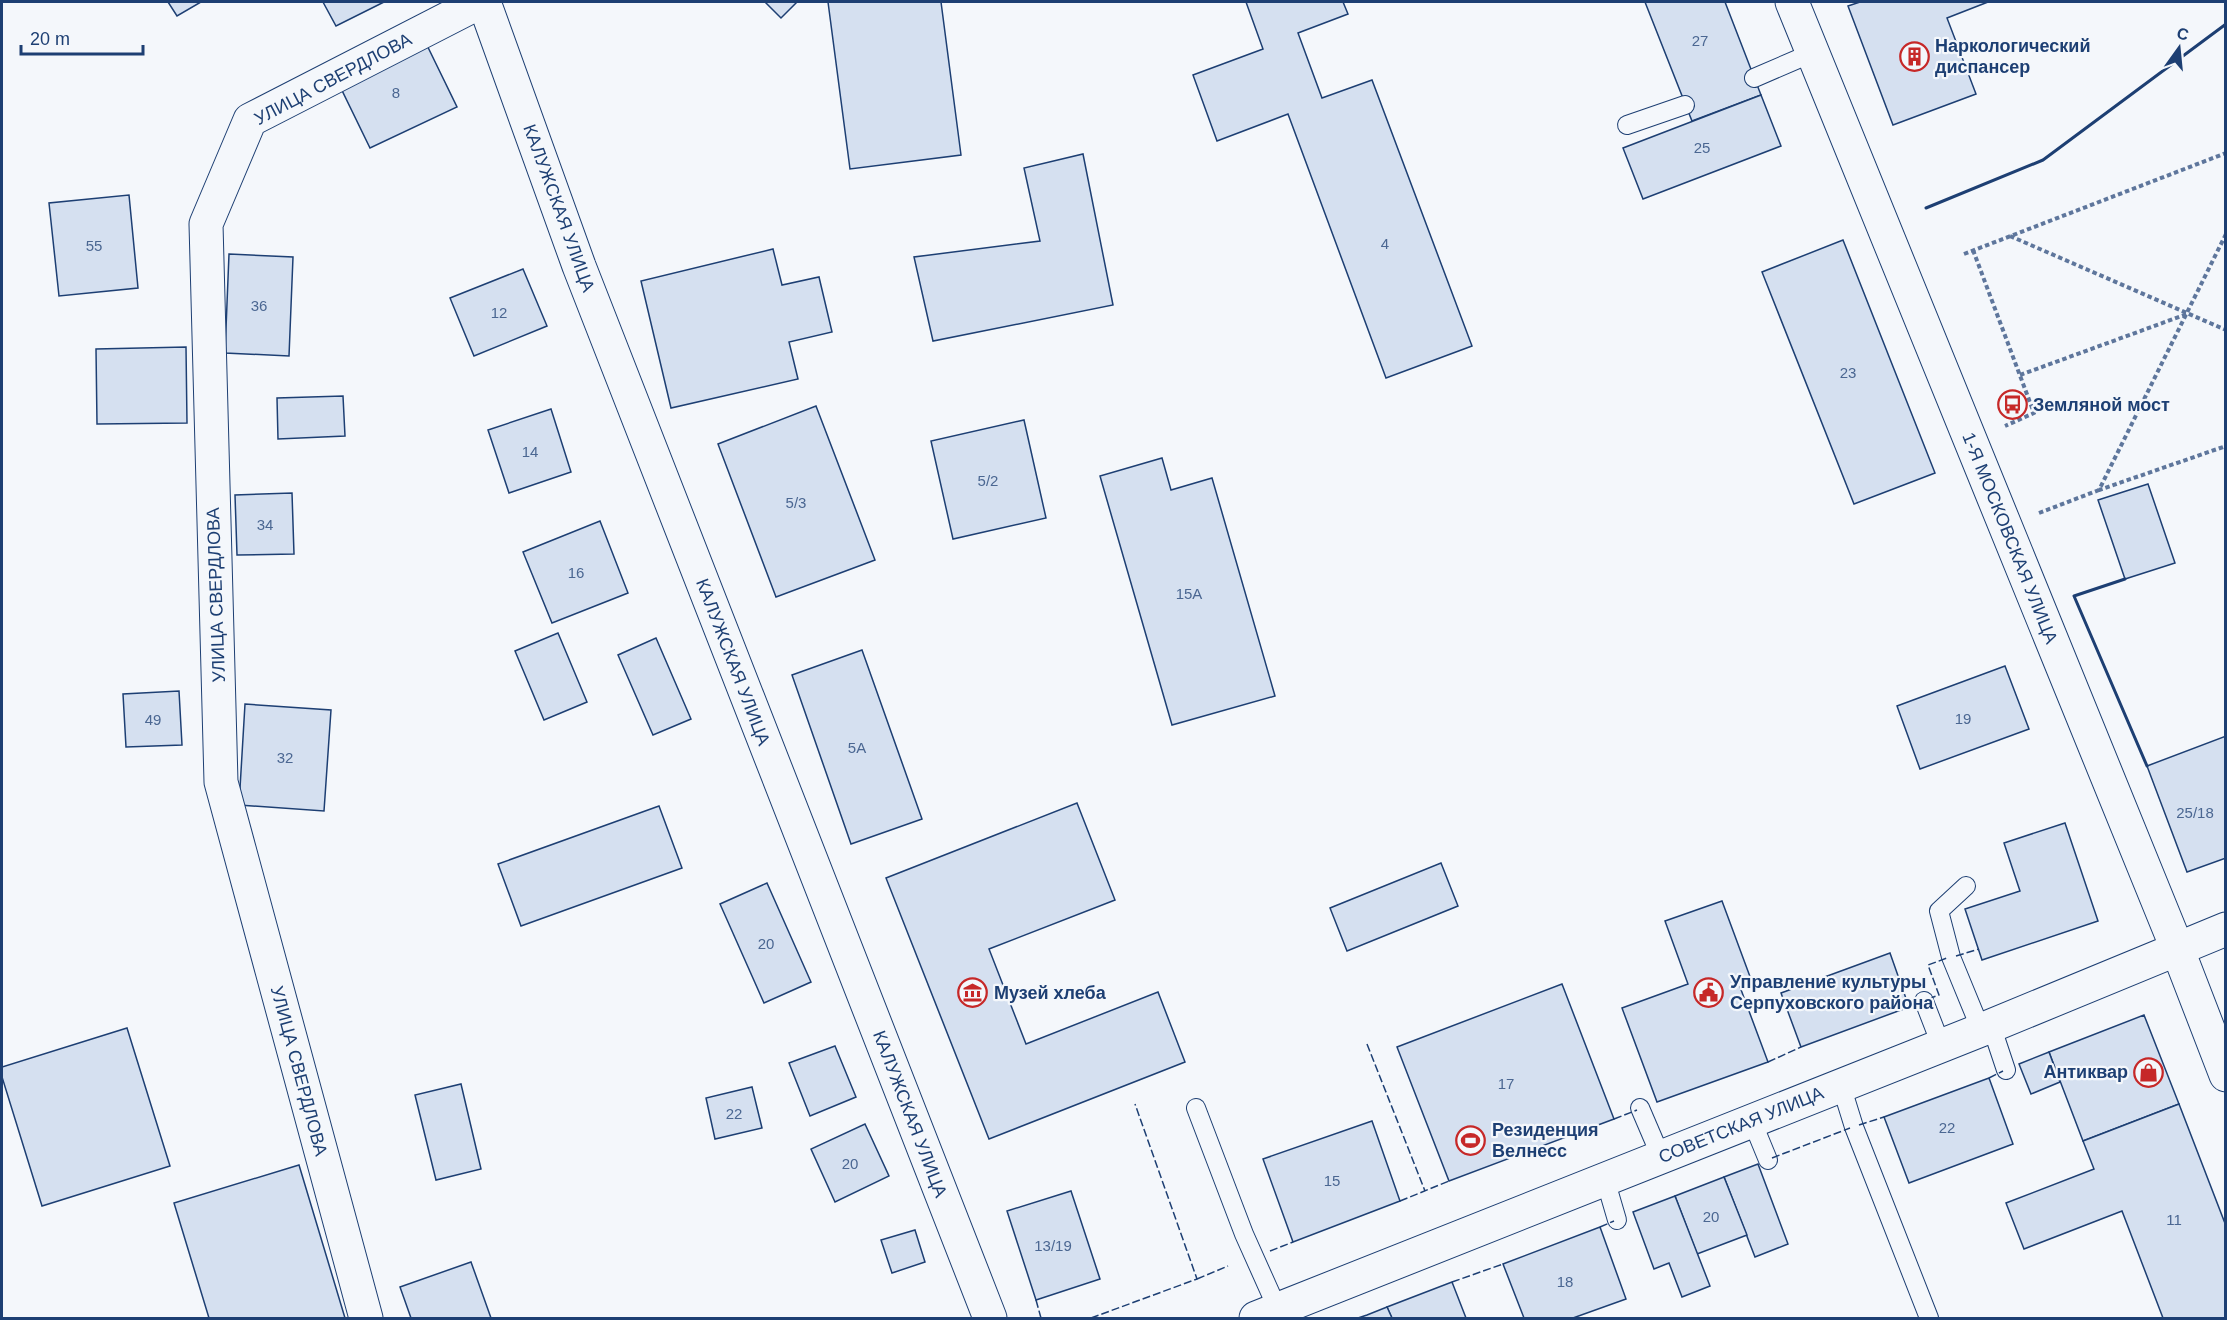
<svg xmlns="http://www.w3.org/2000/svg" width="2227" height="1320" font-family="Helvetica,sans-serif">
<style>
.building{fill:#d5e0f0;stroke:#1d3f73;stroke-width:1.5}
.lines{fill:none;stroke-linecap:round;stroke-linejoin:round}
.service-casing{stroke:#1d3f73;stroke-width:20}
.minor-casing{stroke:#1d3f73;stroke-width:35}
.tertiary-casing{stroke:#1d3f73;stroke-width:35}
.primary-casing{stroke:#1d3f73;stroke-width:35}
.path{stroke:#5e769c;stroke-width:4;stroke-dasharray:4.5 3;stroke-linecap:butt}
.service{stroke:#f4f7fb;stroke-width:18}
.minor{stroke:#f4f7fb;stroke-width:33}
.tertiary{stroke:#f4f7fb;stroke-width:33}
.primary{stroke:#f4f7fb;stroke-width:33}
.fence{stroke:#1d3f73;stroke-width:1.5;stroke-dasharray:8 3;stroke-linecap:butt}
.wall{stroke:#1d3f73;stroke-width:3}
.labels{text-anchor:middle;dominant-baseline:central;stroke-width:4.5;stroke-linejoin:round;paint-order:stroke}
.number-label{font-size:15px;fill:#4b6792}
.poi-label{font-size:18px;font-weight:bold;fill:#1d3f73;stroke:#f4f7fb;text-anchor:start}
.street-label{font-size:18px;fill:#1d3f73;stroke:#f4f7fb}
</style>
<rect width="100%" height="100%" fill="#f4f7fb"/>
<g class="building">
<path d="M 168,2 L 201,2 L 177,16 Z"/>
<path d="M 323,2 L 384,2 L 336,26 Z"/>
<path d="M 765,2 L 797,2 L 781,18 Z"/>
<path d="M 828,2 L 941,2 L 961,155 L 850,169 Z"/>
<path d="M 1246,2 L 1343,2 L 1348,14 L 1298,33 L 1322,98 L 1372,80 L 1472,346 L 1386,378 L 1288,114 L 1217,141 L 1193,75 L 1263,49 Z"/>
<path d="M 1645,2 L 1725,2 L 1761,95 L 1692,121 Z"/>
<path d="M 1860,2 L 1988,2 L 1947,18 L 1976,94 L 1893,125 L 1848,6 Z"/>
<path d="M 422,35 L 457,107 L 370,148 L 335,76 Z"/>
<path d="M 1761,95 L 1781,146 L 1643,199 L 1623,148 Z"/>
<path d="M 1083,154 L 1113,305 L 933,341 L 914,257 L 1040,241 L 1024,168 Z"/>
<path d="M 129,195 L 138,288 L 59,296 L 49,203 Z"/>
<path d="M 1843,240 L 1935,473 L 1854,504 L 1762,272 Z"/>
<path d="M 773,249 L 782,285 L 819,277 L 832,332 L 789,342 L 798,379 L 671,408 L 641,281 Z"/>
<path d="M 229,254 L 293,257 L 289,356 L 225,353 Z"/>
<path d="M 523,269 L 547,326 L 474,356 L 450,298 Z"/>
<path d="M 186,347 L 187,423 L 97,424 L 96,349 Z"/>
<path d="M 343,396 L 345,436 L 278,439 L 277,398 Z"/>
<path d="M 816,406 L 875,560 L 776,597 L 718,444 Z"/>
<path d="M 551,409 L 571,472 L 509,493 L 488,430 Z"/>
<path d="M 1024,420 L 1046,518 L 953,539 L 931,441 Z"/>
<path d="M 1162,458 L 1171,490 L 1212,478 L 1275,696 L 1172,725 L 1100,476 Z"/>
<path d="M 2148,484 L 2175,563 L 2125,579 L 2098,500 Z"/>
<path d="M 292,493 L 294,554 L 237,555 L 235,495 Z"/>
<path d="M 600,521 L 628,593 L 552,623 L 523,552 Z"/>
<path d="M 558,633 L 587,702 L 544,720 L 515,651 Z"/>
<path d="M 656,638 L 691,719 L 653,735 L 618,655 Z"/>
<path d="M 862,650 L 922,819 L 851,844 L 792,675 Z"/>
<path d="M 2005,666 L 2029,729 L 1920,769 L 1897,706 Z"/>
<path d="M 179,691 L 182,745 L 126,747 L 123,694 Z"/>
<path d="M 245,704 L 331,710 L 324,811 L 239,805 Z"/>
<path d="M 2226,736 L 2226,858 L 2187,872 L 2147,766 Z"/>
<path d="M 1077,803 L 1115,900 L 989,949 L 1026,1044 L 1158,992 L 1185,1062 L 989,1139 L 886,878 Z"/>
<path d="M 659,806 L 682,868 L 521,926 L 498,864 Z"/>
<path d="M 2065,823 L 2098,921 L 1982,960 L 1965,909 L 2020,891 L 2004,843 Z"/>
<path d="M 1441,863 L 1458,906 L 1347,951 L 1330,908 Z"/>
<path d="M 767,883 L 811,982 L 764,1003 L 720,904 Z"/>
<path d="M 1722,901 L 1752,982 L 1740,987 L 1768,1062 L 1657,1102 L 1622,1008 L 1688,984 L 1665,921 Z"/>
<path d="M 1890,953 L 1909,1007 L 1801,1047 L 1781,993 Z"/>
<path d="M 1562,984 L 1614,1119 L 1449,1181 L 1397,1047 Z"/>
<path d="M 2144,1015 L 2179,1104 L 2083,1141 L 2049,1052 Z"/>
<path d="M 127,1028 L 170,1166 L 42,1206 L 2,1077 L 2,1067 Z"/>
<path d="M 835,1046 L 856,1097 L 810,1116 L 789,1063 Z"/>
<path d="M 2049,1052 L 2060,1082 L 2031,1094 L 2019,1064 Z"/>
<path d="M 1989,1078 L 2013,1144 L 1909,1183 L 1884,1117 Z"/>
<path d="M 461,1084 L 481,1169 L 436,1180 L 415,1095 Z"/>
<path d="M 752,1087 L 762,1128 L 715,1139 L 706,1098 Z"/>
<path d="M 2179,1104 L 2226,1226 L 2226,1318 L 2163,1318 L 2122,1211 L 2024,1249 L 2006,1203 L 2094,1169 L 2083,1141 Z"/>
<path d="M 1372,1121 L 1400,1201 L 1293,1242 L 1263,1159 Z"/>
<path d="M 865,1124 L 889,1176 L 835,1202 L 811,1149 Z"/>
<path d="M 1758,1164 L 1788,1244 L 1755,1257 L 1724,1177 Z"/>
<path d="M 299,1165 L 345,1318 L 209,1318 L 174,1203 Z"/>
<path d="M 1724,1177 L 1747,1235 L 1697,1254 L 1675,1196 Z"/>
<path d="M 1071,1191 L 1100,1279 L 1036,1300 L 1007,1211 Z"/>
<path d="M 1675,1196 L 1710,1286 L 1682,1297 L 1669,1263 L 1654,1269 L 1633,1212 Z"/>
<path d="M 1600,1227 L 1626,1299 L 1573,1318 L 1524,1318 L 1503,1264 Z"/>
<path d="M 915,1230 L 925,1262 L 892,1273 L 881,1240 Z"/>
<path d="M 471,1262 L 491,1318 L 411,1318 L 400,1287 Z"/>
<path d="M 1452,1282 L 1466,1318 L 1392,1318 L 1387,1307 Z"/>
<path d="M 1387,1307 L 1392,1318 L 1358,1318 L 1367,1315 Z"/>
</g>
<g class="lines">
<defs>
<g id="service">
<path d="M 1754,78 L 1812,53"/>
<path d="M 1627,125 L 1685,105"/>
<path d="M 1966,886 L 1939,911 L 1951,957 L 1981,1030"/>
<path d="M 1924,1001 L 1941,1045"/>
<path d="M 1991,1025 L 2006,1070"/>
<path d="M 1841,1085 L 1854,1127 L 1929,1318"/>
<path d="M 1196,1108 L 1244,1234 L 1278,1310"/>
<path d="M 1640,1108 L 1661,1157"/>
<path d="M 1752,1121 L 1768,1160"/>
<path d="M 1605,1179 L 1617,1220"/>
</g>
<g id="minor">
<path d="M 484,2 L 579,266 L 990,1318"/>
<path d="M 366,1318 L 221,782 L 206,224 L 250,120 L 480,2"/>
</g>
<path id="tertiary" d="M 1256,1318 L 1981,1030 L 2226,929"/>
<path id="primary" d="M 1792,2 L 2177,948 L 2226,1075"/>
</defs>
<use href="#service" class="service-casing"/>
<use href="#minor" class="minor-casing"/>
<use href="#tertiary" class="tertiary-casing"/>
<use href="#primary" class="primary-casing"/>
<g class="path">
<path d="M 2226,234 L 2099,490 L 2226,446"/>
<path d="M 2010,236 L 2226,330"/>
<path d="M 1973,250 L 2034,413 L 2005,426"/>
<path d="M 1964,254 L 2226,153"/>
<path d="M 2020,375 L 2187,314"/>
<path d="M 2039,513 L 2099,490"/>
</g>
<use href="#service" class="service"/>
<use href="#minor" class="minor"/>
<use href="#tertiary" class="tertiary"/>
<use href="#primary" class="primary"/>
<g class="fence">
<path d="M 1956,956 L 1979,949"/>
<path d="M 1928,999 L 1939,995 L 1928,965 L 1947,958"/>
<path d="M 1367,1044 L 1425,1191"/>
<path d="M 1768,1062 L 1801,1047"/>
<path d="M 1989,1078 L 2003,1071"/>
<path d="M 1614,1119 L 1637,1110"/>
<path d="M 1859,1125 L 1884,1117"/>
<path d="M 1772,1158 L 1850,1128"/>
<path d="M 1400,1201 L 1449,1181"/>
<path d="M 1600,1227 L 1614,1221"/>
<path d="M 1270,1251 L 1293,1242"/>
<path d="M 1197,1279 L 1228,1266"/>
<path d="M 1452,1282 L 1503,1264"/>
<path d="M 1036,1300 L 1041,1318"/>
<path d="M 1091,1318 L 1197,1279 L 1135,1104"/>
</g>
<g class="wall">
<path d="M 1926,208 L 2043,160 L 2226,24"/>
<path d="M 2125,579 L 2074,596 L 2147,766"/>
</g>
</g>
<defs>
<symbol id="building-ring" viewBox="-11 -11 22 22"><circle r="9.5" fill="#f4f7fb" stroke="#c62828" stroke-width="1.5"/><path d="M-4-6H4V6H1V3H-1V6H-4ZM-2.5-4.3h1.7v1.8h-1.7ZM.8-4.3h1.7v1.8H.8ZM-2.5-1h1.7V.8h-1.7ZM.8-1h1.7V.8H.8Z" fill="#c62828"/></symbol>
<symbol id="bus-ring" viewBox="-11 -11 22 22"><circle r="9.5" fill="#f4f7fb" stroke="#c62828" stroke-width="1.5"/><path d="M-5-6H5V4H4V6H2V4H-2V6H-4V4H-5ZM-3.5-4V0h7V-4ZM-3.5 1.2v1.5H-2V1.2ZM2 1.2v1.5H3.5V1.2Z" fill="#c62828"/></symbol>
<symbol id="civic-ring" viewBox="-11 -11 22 22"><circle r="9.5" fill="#f4f7fb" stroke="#c62828" stroke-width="1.5"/><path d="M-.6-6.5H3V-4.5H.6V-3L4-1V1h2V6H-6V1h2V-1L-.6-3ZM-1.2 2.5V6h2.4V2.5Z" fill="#c62828"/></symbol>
<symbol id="museum-ring" viewBox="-11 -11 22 22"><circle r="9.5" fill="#f4f7fb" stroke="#c62828" stroke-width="1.5"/><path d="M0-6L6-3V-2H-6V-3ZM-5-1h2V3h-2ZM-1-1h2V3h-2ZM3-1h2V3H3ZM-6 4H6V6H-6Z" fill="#c62828"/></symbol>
<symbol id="shop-ring" viewBox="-11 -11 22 22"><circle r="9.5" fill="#f4f7fb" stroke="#c62828" stroke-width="1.5"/><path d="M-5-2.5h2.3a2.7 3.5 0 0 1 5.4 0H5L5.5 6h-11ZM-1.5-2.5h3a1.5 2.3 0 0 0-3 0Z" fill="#c62828"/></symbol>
<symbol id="stadium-ring" viewBox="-11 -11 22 22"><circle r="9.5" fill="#f4f7fb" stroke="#c62828" stroke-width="1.5"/><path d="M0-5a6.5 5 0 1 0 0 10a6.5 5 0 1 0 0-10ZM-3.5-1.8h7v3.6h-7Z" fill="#c62828"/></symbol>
</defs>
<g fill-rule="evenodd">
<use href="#building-ring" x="1898" y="40" width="33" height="33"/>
<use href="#bus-ring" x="1996" y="388" width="33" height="33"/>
<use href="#civic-ring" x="1692" y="976" width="33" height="33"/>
<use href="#museum-ring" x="956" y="976" width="33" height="33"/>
<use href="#shop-ring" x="2132" y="1056" width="33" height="33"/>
<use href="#stadium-ring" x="1454" y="1124" width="33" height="33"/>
</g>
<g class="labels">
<g class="number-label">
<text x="1700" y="40">27</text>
<text x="396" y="92">8</text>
<text x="1702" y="147">25</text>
<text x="1385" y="243">4</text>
<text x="94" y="245">55</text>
<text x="259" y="305">36</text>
<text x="499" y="312">12</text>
<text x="1848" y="372">23</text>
<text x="530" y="451">14</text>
<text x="988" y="480">5/2</text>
<text x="796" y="502">5/3</text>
<text x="265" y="524">34</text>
<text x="576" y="572">16</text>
<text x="1189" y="593">15А</text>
<text x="1963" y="718">19</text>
<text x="153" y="719">49</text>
<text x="857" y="747">5А</text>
<text x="285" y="757">32</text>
<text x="2195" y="812">25/18</text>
<text x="766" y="943">20</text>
<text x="1506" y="1083">17</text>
<text x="734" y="1113">22</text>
<text x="1947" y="1127">22</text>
<text x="850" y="1163">20</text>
<text x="1332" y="1180">15</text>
<text x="1711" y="1216">20</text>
<text x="2174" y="1219">11</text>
<text x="1053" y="1245">13/19</text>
<text x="1565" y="1281">18</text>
</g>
<g class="poi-label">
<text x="1935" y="46">Наркологический<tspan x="1935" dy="21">диспансер</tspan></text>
<text x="2033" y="405">Земляной мост</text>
<text x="1730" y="982">Управление культуры<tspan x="1730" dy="21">Серпуховского района</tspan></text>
<text x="994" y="993">Музей хлеба</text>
<text x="2128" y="1072" text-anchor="end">Антиквар</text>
<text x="1492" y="1130">Резиденция<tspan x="1492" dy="21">Велнесс</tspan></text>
</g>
<g class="street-label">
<text transform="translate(333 79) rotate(-28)">УЛИЦА СВЕРДЛОВА</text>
<text transform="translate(559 208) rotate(70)">КАЛУЖСКАЯ УЛИЦА</text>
<text transform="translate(2010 538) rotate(68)">1-Я МОСКОВСКАЯ УЛИЦА</text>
<text transform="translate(216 595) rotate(-92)">УЛИЦА СВЕРДЛОВА</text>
<text transform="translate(733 662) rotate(69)">КАЛУЖСКАЯ УЛИЦА</text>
<text transform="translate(299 1071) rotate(75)">УЛИЦА СВЕРДЛОВА</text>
<text transform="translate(910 1114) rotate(69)">КАЛУЖСКАЯ УЛИЦА</text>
<text transform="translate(1741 1125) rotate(-22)">СОВЕТСКАЯ УЛИЦА</text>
</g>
</g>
<rect width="2227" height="1320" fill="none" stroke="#1d3f73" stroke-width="6"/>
<g transform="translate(2179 48) rotate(15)" stroke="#f4f7fb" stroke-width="4.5" paint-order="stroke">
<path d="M0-4.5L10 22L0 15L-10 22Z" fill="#1d3f73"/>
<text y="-9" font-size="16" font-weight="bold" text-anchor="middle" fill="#1d3f73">С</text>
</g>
<path d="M21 45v9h122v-9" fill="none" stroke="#1d3f73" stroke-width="3"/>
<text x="30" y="45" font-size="18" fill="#1d3f73" stroke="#f4f7fb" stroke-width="4.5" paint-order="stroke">20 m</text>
</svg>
